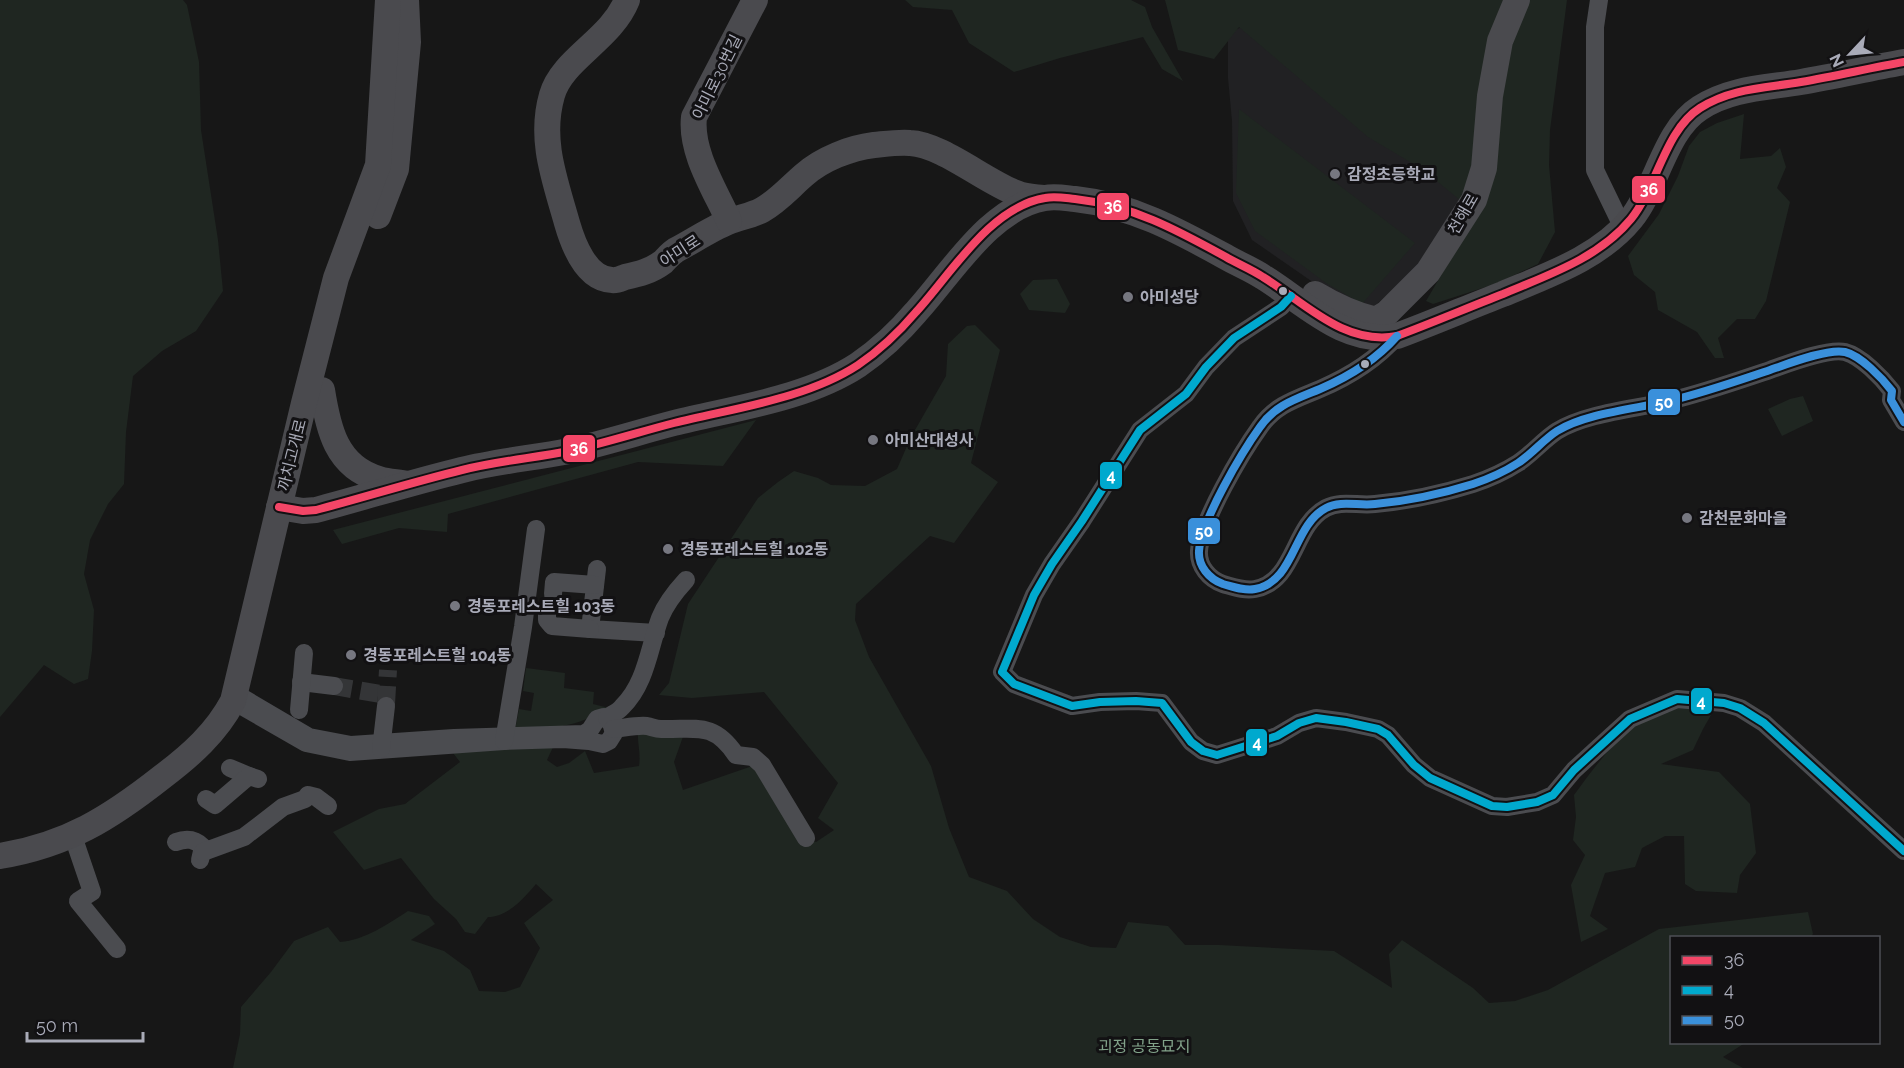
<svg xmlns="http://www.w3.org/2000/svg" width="1904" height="1068" font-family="Raleway,'Noto Sans KR',sans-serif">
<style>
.built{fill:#212123}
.green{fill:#1f2621}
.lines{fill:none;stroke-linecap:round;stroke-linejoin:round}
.street-tunnel{stroke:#343537;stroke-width:18;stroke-dasharray:18 9;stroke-linecap:butt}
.street{stroke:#4b4c50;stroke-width:18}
.secondary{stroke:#4a4a4e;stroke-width:26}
.bus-1-casing{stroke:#121113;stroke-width:12}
.bus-2-casing{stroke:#121113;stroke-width:12}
.bus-3-casing{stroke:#121113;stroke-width:12}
.bus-1{stroke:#f34667;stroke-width:8}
.bus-2{stroke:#00a9ce;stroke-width:8}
.bus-3{stroke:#3a90db;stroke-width:8}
.poi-dot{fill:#767780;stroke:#121113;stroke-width:2}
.bus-dot{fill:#a9abb8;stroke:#121113;stroke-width:2}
.labels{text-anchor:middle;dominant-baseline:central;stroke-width:6;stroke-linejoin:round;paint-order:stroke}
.street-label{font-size:16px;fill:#a9abb8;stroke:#121113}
.poi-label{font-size:16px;font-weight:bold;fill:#a9abb8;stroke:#121113;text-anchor:start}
.park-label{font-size:16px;fill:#81a289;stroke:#121113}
.line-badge{stroke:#121113;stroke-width:2}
.badge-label{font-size:16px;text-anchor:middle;font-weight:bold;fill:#fff}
</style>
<rect width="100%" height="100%" fill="#171717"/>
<path class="built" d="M 1244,26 L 1414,149 L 1460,200 L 1418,268 L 1371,309 L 1330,294 L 1252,240 L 1233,201 L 1232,121 L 1228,78 L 1228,33 Z"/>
<g class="green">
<path d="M 0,0 L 183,0 L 187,5 L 199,62 L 201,130 L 218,240 L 223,291 L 196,331 L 162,351 L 133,376 L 126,432 L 124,484 L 108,504 L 90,540 L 84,574 L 94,610 L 92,651 L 88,679 L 74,684 L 44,665 L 0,717 Z"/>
<path d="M 905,0 L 1131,0 L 1145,7 L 1152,27 L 1183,81 L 1162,69 L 1143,37 L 1060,58 L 1014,72 L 969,43 L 952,10 L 913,7 Z"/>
<path d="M 1165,0 L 1567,0 L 1550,130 L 1549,165 L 1555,232 L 1538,264 L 1495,284 L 1433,304 L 1426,301 L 1477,214 L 1422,169 L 1368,137 L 1239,27 L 1214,59 L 1178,50 Z"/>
<path d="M 1239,109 L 1415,243 L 1362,304 L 1326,283 L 1255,231 L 1236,193 Z"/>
<path d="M 1744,114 L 1740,159 L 1771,156 L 1780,148 L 1786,167 L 1777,188 L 1790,202 L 1766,301 L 1755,319 L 1737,319 L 1718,338 L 1724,358 L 1715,358 L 1697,332 L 1658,310 L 1655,292 L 1634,275 L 1628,256 L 1659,214 L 1678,176 L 1689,146 L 1700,132 L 1717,123 Z"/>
<path d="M 1057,279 L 1070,304 L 1065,313 L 1029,310 L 1020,294 L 1033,280 Z"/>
<path d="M 975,325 L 1000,350 L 971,463 L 998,482 L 954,543 L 930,536 L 856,604 L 855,620 L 869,657 L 931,766 L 949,828 L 969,877 L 1007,891 L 1033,919 L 1060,937 L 1091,947 L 1116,948 L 1128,922 L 1168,926 L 1185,945 L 1219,945 L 1334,951 L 1392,988 L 1389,954 L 1402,940 L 1473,988 L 1489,1003 L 1515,1001 L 1548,990 L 1659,929 L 1808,912 L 1813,934 L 1810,938 L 1672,938 L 1672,1042 L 1745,1043 L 1723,1057 L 1743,1068 L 233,1068 L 240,1034 L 241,1007 L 271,972 L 294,941 L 328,927 L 340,942 C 365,940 388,924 408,911 L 429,916 L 435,924 L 411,940 L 444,951 L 470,970 L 479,991 L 505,992 L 520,987 L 540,948 L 524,923 L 553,900 L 536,884 C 524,898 508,917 488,917 L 475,934 L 465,932 L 456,919 L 434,899 L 401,858 L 364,870 L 333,832 L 379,809 L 405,804 L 460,762 L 450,749 L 554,745 L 547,760 L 557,767 L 569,763 L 585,751 L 594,773 L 639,766 C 641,753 637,743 638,730 L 685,731 L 674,762 L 683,790 L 758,764 L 800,835 L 816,842 L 834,830 L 818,818 L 838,783 L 764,692 L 692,698 L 659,695 L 669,683 L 688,604 L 758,498 L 778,482 L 794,471 L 818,478 L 831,485 L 865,486 L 897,469 L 911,437 L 946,376 L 948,344 L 967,326 Z"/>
<path d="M 1803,396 L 1813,421 L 1782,436 L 1768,409 L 1790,399 Z"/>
<path d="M 756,420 L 723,466 L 638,462 L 448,514 L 447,532 L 399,528 L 342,544 L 333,530 Z"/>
<path d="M 526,668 L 565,673 L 564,688 L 594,692 L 593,704 L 609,708 C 575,728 554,728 515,730 L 519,709 L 531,711 L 534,693 L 523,691 Z"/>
<path d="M 1699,704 L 1715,708 L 1703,729 L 1693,750 L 1661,764 L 1719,772 L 1750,804 L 1756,853 L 1740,875 L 1737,893 L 1696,891 L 1685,884 L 1684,836 L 1665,836 L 1642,848 L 1635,867 L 1605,873 L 1590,916 L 1608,929 L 1581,942 L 1571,885 L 1585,855 L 1573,840 L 1576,817 L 1574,795 C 1599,761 1628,720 1671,708 C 1680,706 1690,706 1699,704 Z"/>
</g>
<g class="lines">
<g class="street-tunnel">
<path d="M 334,686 L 393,696"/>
<path d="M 386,704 L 388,670"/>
</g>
<g class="street">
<path d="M 1599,0 L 1595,27 L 1595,170 L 1623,228"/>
<path d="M 1291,296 L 1281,307 L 1234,338 L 1206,367 L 1186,394 L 1140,430 L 1082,521 L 1052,564 L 1034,595 L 1002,672 L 1014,684 L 1072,706 L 1100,702 L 1136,701 L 1162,703 L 1191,742 L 1203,751 L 1217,755 L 1277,736 L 1299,723 L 1316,718 L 1346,722 L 1378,729 L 1388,735 L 1414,765 L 1430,778 L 1492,806 L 1507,807 L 1537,802 L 1553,795 L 1574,770 L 1630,719 L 1677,699 L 1724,703 L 1740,708 L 1764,723 L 1904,851"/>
<path d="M 1397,336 C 1376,360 1348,377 1320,389 C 1296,399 1275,405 1260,427 C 1242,452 1201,521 1199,551 C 1198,566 1209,579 1223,584 C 1234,587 1244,591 1255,589 C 1296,581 1292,526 1326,508 C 1341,500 1358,506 1375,504 C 1408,501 1441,494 1473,484 C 1488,479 1504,472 1518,463 C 1532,454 1543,440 1557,431 C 1586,413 1635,409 1669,401 C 1703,393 1737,381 1770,370 C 1787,364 1828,348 1845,352 C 1861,356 1882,378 1892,391 L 1891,400 L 1904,422"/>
<path d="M 597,569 L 590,629 L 656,633"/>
<path d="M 553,594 L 554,582 L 595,585"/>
<path d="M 547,613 L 547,620 L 552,626 L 590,629"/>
<path d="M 301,682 L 334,686"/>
<path d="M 233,701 L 306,743 L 350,752 L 504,741 L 563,739 L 589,741 L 603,744 L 609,741 L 614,733 L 611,723 L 604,717 L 597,719 L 590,730 L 584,734 L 454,738 L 351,745 L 309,737 L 236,694"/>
<path d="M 299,710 L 304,653"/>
<path d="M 607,718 C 612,714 618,712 622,707 C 646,684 649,648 660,618 C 666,603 675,592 686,580"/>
<path d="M 613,729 C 624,728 636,725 647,726 C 652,727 656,729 661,729 C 696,730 713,721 736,755 L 753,757 L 762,765 L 806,838"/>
<path d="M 504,741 L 523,627 L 536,529"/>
<path d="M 381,749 L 386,706"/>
<path d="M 230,768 L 249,776"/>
<path d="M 206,799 L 215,805 L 249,776 L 258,779"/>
<path d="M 67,837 L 76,845 L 92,892 L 78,901 L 117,949"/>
<path d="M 176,842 C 187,838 195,839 203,847 L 200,860"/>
<path d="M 203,852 L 244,837 L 283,807 L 305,799 L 308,795 L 316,797 L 328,806"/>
</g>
<g class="secondary">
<path d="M 627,0 C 611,40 562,59 552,95 C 539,140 555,180 567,223 C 573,244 586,279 612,280 C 616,281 622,278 625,277 C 639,274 651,271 663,262 C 667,258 671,253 676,250 C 693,241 711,229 728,222 C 740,217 751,216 762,210 C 778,201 790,187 804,175 C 822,159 850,148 874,145 C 885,144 899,142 910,143 C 941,144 986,182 1016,193 C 1024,197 1034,197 1043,198"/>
<path d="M 378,216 L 396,169 L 408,42 L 406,0"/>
<path d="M 729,221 C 715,190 690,152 694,117 L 755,0"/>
<path d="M 1315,294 C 1335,306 1354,315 1376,320 L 1387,313 L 1428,272 L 1474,200 L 1484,168 L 1490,96 L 1500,41 L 1517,0"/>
<path d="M 322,390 C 328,428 336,467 379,479 C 388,482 398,482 407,484"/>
<path d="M 279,507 L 303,511 L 316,510 C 365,497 413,482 462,470 C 497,461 534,458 569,451 C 605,443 639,432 674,423 C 734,408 806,399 858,365 C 880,350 899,332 916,312 C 951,274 990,207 1045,198 C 1055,196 1065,198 1075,199 C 1131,205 1177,230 1226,257 C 1238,264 1251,269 1263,277 C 1304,302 1344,346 1397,336 C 1432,323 1467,308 1503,294 C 1548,275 1599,258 1631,219 C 1657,187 1665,130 1700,108 C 1731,88 1766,88 1801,82 C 1836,76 1870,68 1904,62"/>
<path d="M 0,856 C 67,845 110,818 162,777 C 191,755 216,733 233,701 L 304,403 L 336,278 L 378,165 L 388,0"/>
</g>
<defs>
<path id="bus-1" d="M 279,507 L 303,511 L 316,510 C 365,497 413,482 462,470 C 497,461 534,458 569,451 C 605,443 639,432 674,423 C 734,408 806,399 858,365 C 880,350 899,332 916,312 C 951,274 990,207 1045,198 C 1055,196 1065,198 1075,199 C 1131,205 1177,230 1226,257 C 1238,264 1251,269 1263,277 C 1304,302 1344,346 1397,336 C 1432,323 1467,308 1503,294 C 1548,275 1599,258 1631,219 C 1657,187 1665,130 1700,108 C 1731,88 1766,88 1801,82 C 1836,76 1870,68 1904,62"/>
<path id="bus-2" d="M 1291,296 L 1281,307 L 1234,338 L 1206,367 L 1186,394 L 1140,430 L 1082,521 L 1052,564 L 1034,595 L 1002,672 L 1014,684 L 1072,706 L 1100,702 L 1136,701 L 1162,703 L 1191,742 L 1203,751 L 1217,755 L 1277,736 L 1299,723 L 1316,718 L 1346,722 L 1378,729 L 1388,735 L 1414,765 L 1430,778 L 1492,806 L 1507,807 L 1537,802 L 1553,795 L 1574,770 L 1630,719 L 1677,699 L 1724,703 L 1740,708 L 1764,723 L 1904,851"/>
<path id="bus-3" d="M 1397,336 C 1376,360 1348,377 1320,389 C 1296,399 1275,405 1260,427 C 1242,452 1201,521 1199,551 C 1198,566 1209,579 1223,584 C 1234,587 1244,591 1255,589 C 1296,581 1292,526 1326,508 C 1341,500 1358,506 1375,504 C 1408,501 1441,494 1473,484 C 1488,479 1504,472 1518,463 C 1532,454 1543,440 1557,431 C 1586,413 1635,409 1669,401 C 1703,393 1737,381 1770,370 C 1787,364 1828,348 1845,352 C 1861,356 1882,378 1892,391 L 1891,400 L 1904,422"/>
</defs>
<use href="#bus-1" class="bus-1-casing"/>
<use href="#bus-2" class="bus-2-casing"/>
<use href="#bus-3" class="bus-3-casing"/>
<use href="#bus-1" class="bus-1"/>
<use href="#bus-2" class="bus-2"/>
<use href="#bus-3" class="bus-3"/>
</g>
<g class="poi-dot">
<circle cx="1335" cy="174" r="6"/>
<circle cx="1128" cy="297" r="6"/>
<circle cx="873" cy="440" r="6"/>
<circle cx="1687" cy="518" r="6"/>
<circle cx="668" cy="549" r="6"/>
<circle cx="455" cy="606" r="6"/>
<circle cx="351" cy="655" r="6"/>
</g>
<g class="bus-dot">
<circle cx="1283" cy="291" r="5"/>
<circle cx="1365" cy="364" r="5"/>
</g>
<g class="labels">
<g class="street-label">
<text transform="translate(717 77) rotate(-64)">아미로30번길</text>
<text transform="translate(1463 214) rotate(-60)">천해로</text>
<text transform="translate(680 251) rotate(-33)">아미로</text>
<text transform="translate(292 455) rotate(-76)">까치고개로</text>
</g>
<g class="poi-label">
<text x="1347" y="174">감정초등학교</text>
<text x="1140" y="297">아미성당</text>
<text x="885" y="440">아미산대성사</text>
<text x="1699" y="518">감천문화마을</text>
<text x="680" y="549">경동포레스트힐 102동</text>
<text x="467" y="606">경동포레스트힐 103동</text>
<text x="363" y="655">경동포레스트힐 104동</text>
</g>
<g class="park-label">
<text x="1144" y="1046">괴정 공동묘지</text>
</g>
</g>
<g class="line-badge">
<rect x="1631" y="175" width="35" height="29" rx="6" fill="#f34667"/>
<rect x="1096" y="192" width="34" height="29" rx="6" fill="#f34667"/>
<rect x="1647" y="388" width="34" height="28" rx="6" fill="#3a90db"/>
<rect x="562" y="434" width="34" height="29" rx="6" fill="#f34667"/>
<rect x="1099" y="461" width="24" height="29" rx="6" fill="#00a9ce"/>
<rect x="1187" y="517" width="34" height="28" rx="6" fill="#3a90db"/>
<rect x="1690" y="687" width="23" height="28" rx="6" fill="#00a9ce"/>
<rect x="1245" y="728" width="23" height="29" rx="6" fill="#00a9ce"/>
</g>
<g class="badge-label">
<text x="1649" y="195">36</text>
<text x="1113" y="212">36</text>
<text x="1664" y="408">50</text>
<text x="579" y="454">36</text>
<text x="1111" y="481">4</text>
<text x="1204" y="537">50</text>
<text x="1701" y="707">4</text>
<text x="1257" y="748">4</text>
</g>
<rect x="1670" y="936" width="210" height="108" fill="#121113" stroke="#4e4f55" stroke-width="1.5"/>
<rect x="1682" y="956" width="30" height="9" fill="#f34667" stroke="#4e4f55" stroke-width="1.5"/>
<text x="1724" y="966" font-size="18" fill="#a9abb8">36</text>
<rect x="1682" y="986" width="30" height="9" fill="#00a9ce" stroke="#4e4f55" stroke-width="1.5"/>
<text x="1724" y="996" font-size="18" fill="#a9abb8">4</text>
<rect x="1682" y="1016" width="30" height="9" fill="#3a90db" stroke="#4e4f55" stroke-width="1.5"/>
<text x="1724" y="1026" font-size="18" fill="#a9abb8">50</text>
<g transform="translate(1850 54) rotate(244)" stroke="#121113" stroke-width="4.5" paint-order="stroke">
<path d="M0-4.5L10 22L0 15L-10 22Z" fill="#a9abb8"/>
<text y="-9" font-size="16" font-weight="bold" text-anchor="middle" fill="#a9abb8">N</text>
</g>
<path d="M27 1032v9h116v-9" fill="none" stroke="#a9abb8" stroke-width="3"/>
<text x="36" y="1032" font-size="18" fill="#a9abb8" stroke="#121113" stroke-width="4.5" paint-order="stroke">50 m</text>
</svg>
